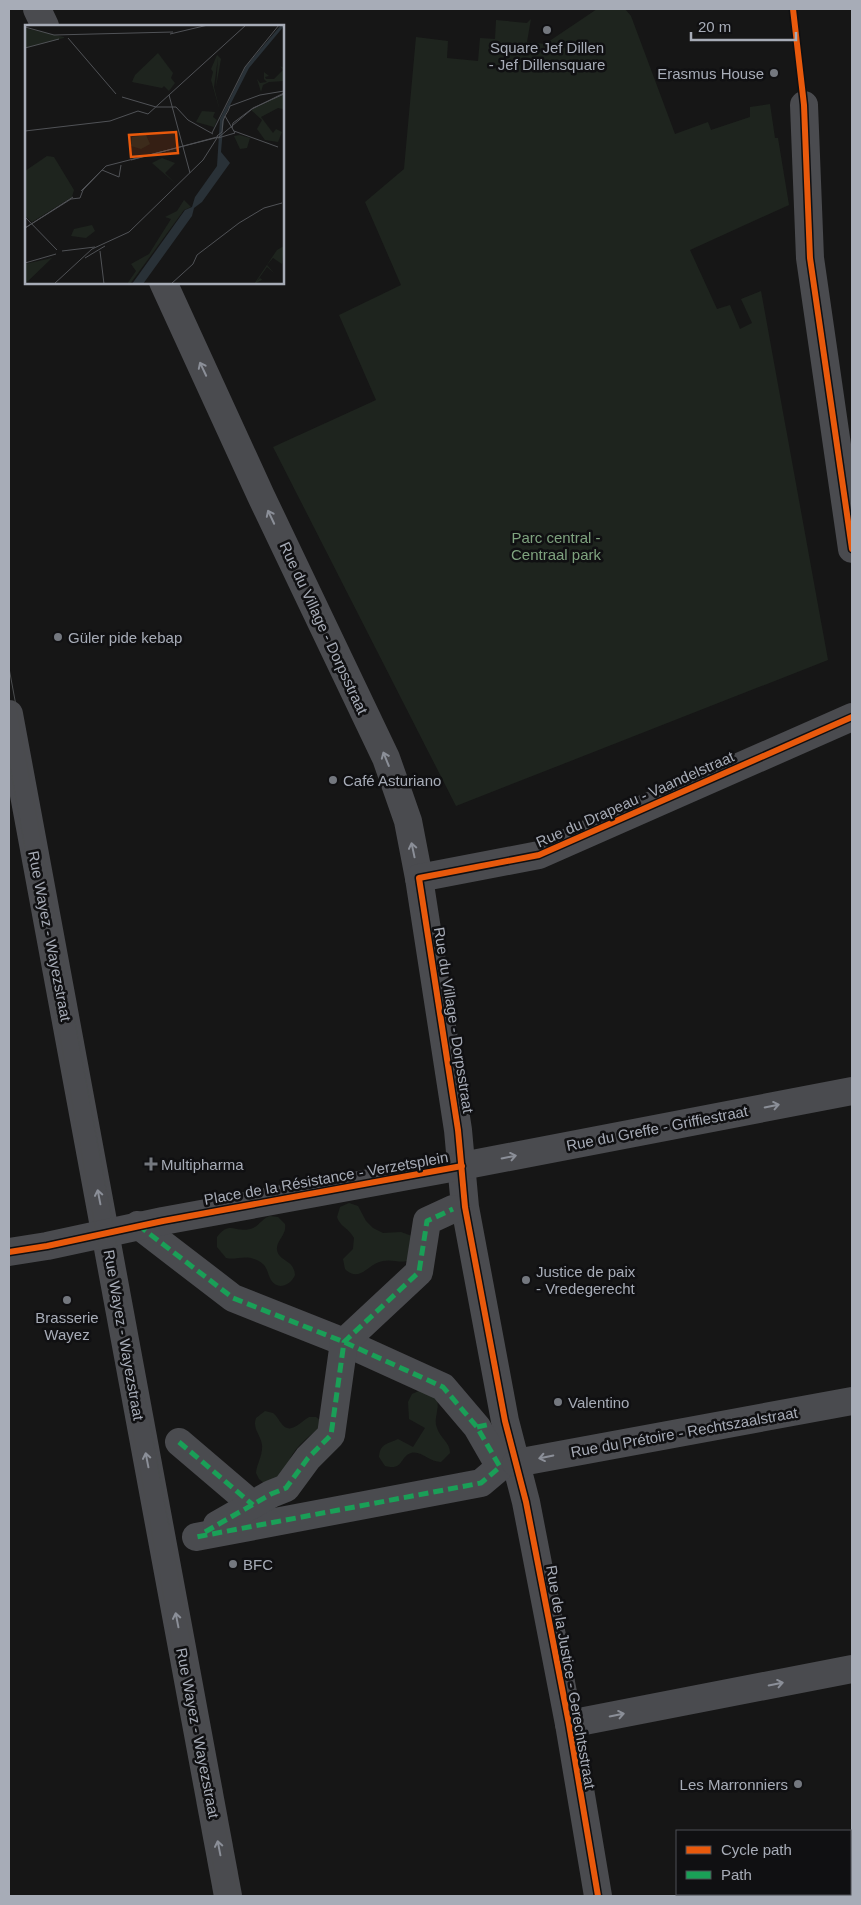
<svg xmlns="http://www.w3.org/2000/svg" width="861" height="1905" font-family="Helvetica,sans-serif">
<style>
.green{fill:#1e241e}
.lines{fill:none;stroke-linecap:round;stroke-linejoin:round}
.minor{stroke:#4a4b4f;stroke-width:28}
.tram{stroke:#4a4c4e;stroke-width:1}
.quiet{stroke:#1a9f57;stroke-width:5;stroke-dasharray:10 5;stroke-linecap:butt}
.cycleway-casing{stroke:#101012;stroke-width:9}
.cycleway{stroke:#e8590c;stroke-width:6}
.oneway{stroke:#8b8f98}
.poi-dot{fill:#74787f;stroke:#101012;stroke-width:2}
.labels{text-anchor:middle;dominant-baseline:central;stroke-width:5;stroke-linejoin:round;paint-order:stroke}
.poi-label{font-size:15px;fill:#a7acb7;stroke:#101012;text-anchor:start}
.park-label{font-size:15px;fill:#7ea27e;stroke:#101012}
.street-label{font-size:15px;fill:#a7acb7;stroke:#101012}
.inset-road{fill:none;stroke:#505256;stroke-width:1}
.view{fill:#e8590c;fill-opacity:0.15;stroke:#e8590c;stroke-width:2.5}
.inset-edge{fill:none;stroke:#a7acb7;stroke-width:2.5}
</style>
<rect width="100%" height="100%" fill="#161616"/>
<g class="green">
<path d="M 597,9 L 625,9 L 631,16 L 675,134 L 708,122 L 711,130 L 750,117 L 750,107 L 770,104 L 775,138 L 778,138 L 789,205 L 690,250 L 717,309 L 730,305 L 740,329 L 752,323 L 741,299 L 761,291 L 828,660 L 456,806 L 273,447 L 376,400 L 339,315 L 401,285 L 365,202 L 404,169 L 416,37 L 448,41 L 447,58 L 478,61 L 480,38 L 495,39 L 496,20 L 527,23 L 531,19 L 527,42 L 545,44 Z"/>
<path d="M 349,1203 L 358,1206 L 366,1221 L 373,1228 L 383,1233 L 401,1232 L 412,1236 L 407,1261 C 399,1263 392,1259 383,1261 C 368,1263 360,1284 345,1269 L 343,1259 L 353,1249 L 354,1238 C 349,1228 340,1227 337,1217 L 340,1207 Z"/>
<path d="M 270,1216 L 278,1217 L 285,1224 C 287,1235 276,1240 277,1250 C 279,1262 294,1259 295,1275 C 291,1285 278,1291 271,1280 C 268,1275 268,1270 264,1265 C 261,1262 258,1260 254,1259 C 244,1255 236,1260 226,1258 L 217,1247 L 217,1237 C 230,1220 234,1233 250,1229 C 259,1227 262,1218 270,1216 Z"/>
<path d="M 421,1390 L 437,1399 C 440,1410 433,1418 437,1428 C 440,1438 450,1442 450,1453 L 441,1462 C 429,1462 421,1450 411,1453 C 399,1457 404,1471 385,1466 L 379,1457 C 380,1443 388,1444 398,1439 L 413,1447 L 425,1428 L 409,1419 L 408,1402 L 412,1394 Z"/>
<path d="M 265,1411 L 273,1413 C 277,1416 278,1419 281,1423 C 290,1436 300,1422 309,1417 L 316,1417 L 324,1423 C 309,1438 287,1450 287,1473 L 265,1484 L 259,1479 L 256,1473 C 257,1463 263,1455 262,1445 C 261,1435 252,1429 256,1418 Z"/>
</g>
<g class="lines">
<g class="minor">
<path d="M 37,9 L 45,26"/>
<path d="M 804,105 L 810,258 L 852,549"/>
<path d="M 163,282 L 261,496 L 386,758 L 408,821 L 419,878 L 458,1130 L 465,1207 L 505,1421 L 526,1502 L 569,1724 L 598,1896"/>
<path d="M 9,714 L 228,1896"/>
<path d="M 419,878 L 539,855 L 852,717"/>
<path d="M 138,1225 L 233,1298 L 344,1342 L 443,1387 L 477,1427 L 500,1467 L 481,1483 L 196,1537"/>
<path d="M 9,1252 L 47,1246 L 163,1221 L 462,1166 L 852,1091"/>
<path d="M 179,1442 L 253,1505"/>
<path d="M 516,1463 L 852,1401"/>
<path d="M 217,1525 L 271,1494 L 286,1488 L 308,1458 L 331,1435 L 344,1342 L 419,1272 L 427,1221 L 453,1209"/>
<path d="M 569,1724 L 852,1669"/>
</g>
<g class="tram">
<path d="M 9,668 L 238,1896"/>
<path d="M 9,761 L 219,1896"/>
</g>
<g class="quiet">
<path d="M 138,1225 L 233,1298 L 344,1342 L 443,1387 L 477,1427 L 500,1467 L 481,1483 L 196,1537"/>
<path d="M 477,1427 L 491,1424"/>
<path d="M 179,1442 L 253,1505"/>
<path d="M 205,1532 L 271,1494 L 286,1488 L 308,1458 L 331,1435 L 344,1342 L 419,1272 L 427,1221 L 453,1209"/>
</g>
<defs>
<g id="cycleway">
<path d="M 793,9 L 804,105 L 810,258 L 852,549"/>
<path d="M 9,1252 L 47,1246 L 163,1221 L 462,1166"/>
<path d="M 598,1896 L 569,1724 L 526,1502 L 505,1421 L 465,1207 L 458,1130 L 419,878 L 539,855 L 852,717"/>
</g>
</defs>
<use href="#cycleway" class="cycleway-casing"/>
<use href="#cycleway" class="cycleway"/>
</g>
<defs><path id="oneway-shaft" d="M-6 0H5M1.5-3L5.5 0L1.5 3" fill="none" stroke-width="1.6" stroke-linecap="round" stroke-linejoin="round" transform="scale(1.25)"/></defs>
<g class="oneway">
<use href="#oneway-shaft" transform="translate(203 369) rotate(-115)"/>
<use href="#oneway-shaft" transform="translate(271 517) rotate(-115)"/>
<use href="#oneway-shaft" transform="translate(386 759) rotate(-112)"/>
<use href="#oneway-shaft" transform="translate(413 850) rotate(-102)"/>
<use href="#oneway-shaft" transform="translate(772 1106) rotate(-11)"/>
<use href="#oneway-shaft" transform="translate(509 1157) rotate(-11)"/>
<use href="#oneway-shaft" transform="translate(99 1197) rotate(-101)"/>
<use href="#oneway-shaft" transform="translate(546 1457) rotate(168)"/>
<use href="#oneway-shaft" transform="translate(147 1460) rotate(-101)"/>
<use href="#oneway-shaft" transform="translate(177 1620) rotate(-101)"/>
<use href="#oneway-shaft" transform="translate(776 1684) rotate(-11)"/>
<use href="#oneway-shaft" transform="translate(617 1715) rotate(-11)"/>
<use href="#oneway-shaft" transform="translate(219 1848) rotate(-101)"/>
</g>
<g class="poi-dot">
<circle cx="547" cy="30" r="5"/>
<circle cx="774" cy="73" r="5"/>
<circle cx="58" cy="637" r="5"/>
<circle cx="333" cy="780" r="5"/>
<path d="M148.5 1156.5h5v5h5v5h-5v5h-5v-5h-5v-5h5z"/>
<circle cx="526" cy="1280" r="5"/>
<circle cx="67" cy="1300" r="5"/>
<circle cx="558" cy="1402" r="5"/>
<circle cx="233" cy="1564" r="5"/>
<circle cx="798" cy="1784" r="5"/>
</g>
<g class="labels">
<g class="poi-label">
<text x="547" y="47" text-anchor="middle">Square Jef Dillen<tspan x="547" dy="17">- Jef Dillensquare</tspan></text>
<text x="764" y="73" text-anchor="end">Erasmus House</text>
<text x="68" y="637">Güler pide kebap</text>
<text x="343" y="780">Café Asturiano</text>
<text x="161" y="1164">Multipharma</text>
<text x="536" y="1271">Justice de paix<tspan x="536" dy="17">- Vredegerecht</tspan></text>
<text x="67" y="1317" text-anchor="middle">Brasserie<tspan x="67" dy="17">Wayez</tspan></text>
<text x="568" y="1402">Valentino</text>
<text x="243" y="1564">BFC</text>
<text x="788" y="1784" text-anchor="end">Les Marronniers</text>
</g>
<g class="park-label">
<text x="556" y="537">Parc central -<tspan x="556" dy="17">Centraal park</tspan></text>
</g>
<g class="street-label">
<text transform="translate(324 628) rotate(65)">Rue du Village - Dorpsstraat</text>
<text transform="translate(635 799) rotate(-24)">Rue du Drapeau - Vaandelstraat</text>
<text transform="translate(50 936) rotate(79)">Rue Wayez - Wayezstraat</text>
<text transform="translate(454 1020) rotate(81)">Rue du Village - Dorpsstraat</text>
<text transform="translate(657 1128) rotate(-11)">Rue du Greffe - Griffiestraat</text>
<text transform="translate(326 1178) rotate(-10)">Place de la Résistance - Verzetsplein</text>
<text transform="translate(124 1335) rotate(80)">Rue Wayez - Wayezstraat</text>
<text transform="translate(684 1432) rotate(-10)">Rue du Prétoire - Rechtszaalstraat</text>
<text transform="translate(571 1677) rotate(80)">Rue de la Justice - Gerechtsstraat</text>
<text transform="translate(198 1733) rotate(79)">Rue Wayez - Wayezstraat</text>
</g>
</g>
<g transform="translate(25 25)">
<rect width="259" height="259" fill="#161616"/>
<path d="M 0,3 L 39,12 L 39,13 L 0,23 ZM 133,28 L 148,48 L 146,53 L 150,58 L 144,66 L 139,61 L 137,63 L 107,57 L 110,50 ZM 192,30 L 196,34 L 191,62 L 193,33 L 189,62 L 195,86 L 186,55 L 188,47 L 186,44 ZM 255,41 L 259,43 L 259,56 L 244,57 L 238,60 L 236,67 L 232,54 L 235,58 L 242,57 L 239,54 L 239,47 L 244,51 L 240,52 L 241,54 L 249,54 L 258,45 ZM 259,69 L 258,84 L 253,83 L 236,92 L 248,108 L 251,104 L 257,107 L 253,117 L 240,115 L 232,104 L 237,95 L 226,85 ZM 177,86 L 190,87 L 188,92 L 192,95 L 189,102 L 171,97 ZM 121,110 L 125,119 L 116,124 L 106,121 L 107,112 ZM 215,110 L 225,113 L 222,123 L 215,124 L 209,111 ZM 22,131 L 29,132 L 49,165 L 47,172 L 7,197 L 0,191 L 0,146 ZM 137,133 L 150,138 L 140,148 L 151,159 L 127,138 ZM 159,175 L 166,182 L 159,185 L 105,259 L 102,259 L 111,246 L 106,239 L 124,229 L 146,194 L 140,192 L 152,186 ZM 67,200 L 70,206 L 61,213 L 46,211 L 49,204 ZM 259,221 L 257,239 L 248,233 L 242,240 L 249,248 L 242,242 L 232,256 L 235,253 L 242,259 L 237,255 L 229,259 L 252,225 ZM 27,233 L 1,258 L 0,258 L 0,239 Z" fill="#1e241e"/>
<path d="M 256,0 L 259,1 L 224,43 L 199,92 L 196,127 L 205,138 L 177,177 L 169,183 L 167,191 L 118,259 L 107,259 L 160,185 L 167,182 L 170,172 L 192,141 L 195,94 L 221,41 Z" fill="#293137"/>
<path class="inset-road" d="M 0,2 L 29,10 L 148,7M 145,9 L 183,0M 43,13 L 91,69M 0,23 L 34,14M 0,59 L 0,78M 144,70 L 165,148M 97,72 L 131,82 L 151,82 L 163,95 L 188,109M 200,91 L 210,108 L 193,113 L 192,111 L 197,107 L 198,96 L 200,91 L 203,86 L 205,81 L 235,70 L 259,66M 207,103 L 208,98 L 228,83 L 259,69M 0,106 L 85,96 L 113,86 L 123,89 L 221,0M 209,106 L 253,122M 187,108 L 220,42 L 254,0M 106,135 L 192,112M 56,166 L 77,145 L 94,152 L 96,140M 0,192 L 32,225M 0,203 L 48,172M 0,203 L 46,174 L 55,173 L 58,165 L 81,141 L 194,112 L 227,84 L 259,68M 37,226 L 70,222M 75,226 L 79,259M 60,233 L 80,221M 0,238 L 31,229M 29,259 L 67,224 L 104,207 L 178,135 L 192,113M 146,259 L 168,239 L 172,230 L 214,198 L 239,183 L 257,178"/>
<path class="view" d="M 151,107 L 153,128 L 106,132 L 104,110 Z"/>
<rect width="259" height="259" class="inset-edge"/>
</g>
<rect width="861" height="1905" fill="none" stroke="#a7acb7" stroke-width="20"/>
<rect x="676" y="1830" width="175" height="65" fill="#101012" stroke="#4c4e54"/>
<rect x="686" y="1846" width="25" height="8" fill="#e8590c" stroke="#4c4e54"/>
<text x="721" y="1855" font-size="15" fill="#a7acb7">Cycle path</text>
<rect x="686" y="1871" width="25" height="8" fill="#1a9f57" stroke="#4c4e54"/>
<text x="721" y="1880" font-size="15" fill="#a7acb7">Path</text>
<path d="M691 32v8h105v-8" fill="none" stroke="#a7acb7" stroke-width="2.5"/>
<text x="698" y="32" font-size="15" fill="#a7acb7" stroke="#101012" stroke-width="4" paint-order="stroke">20 m</text>
</svg>
